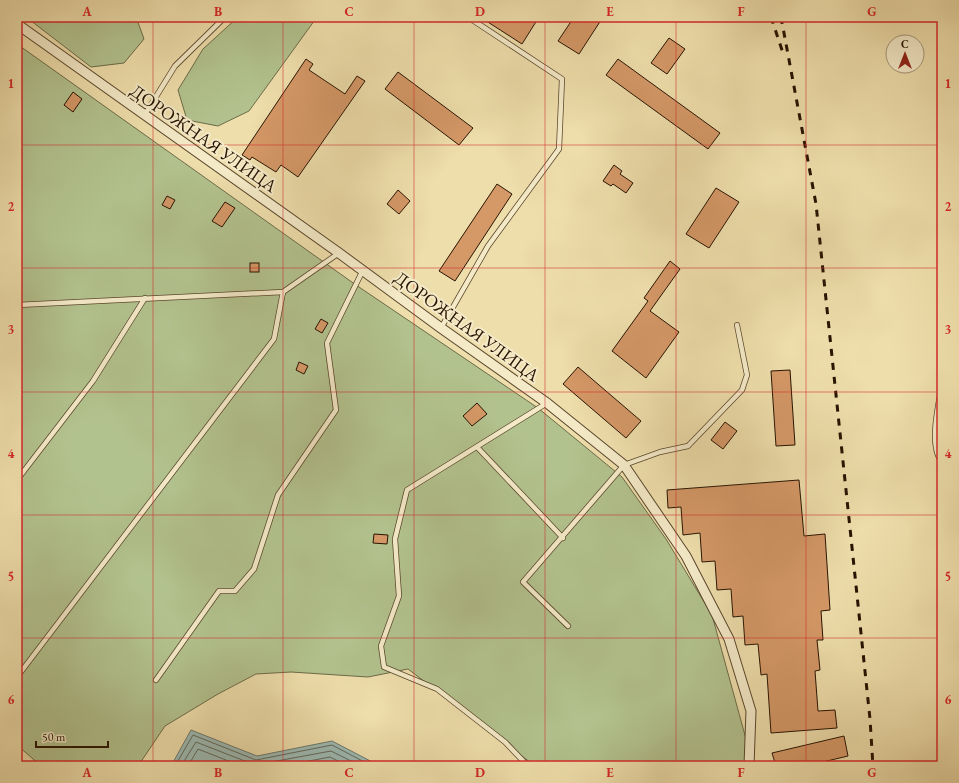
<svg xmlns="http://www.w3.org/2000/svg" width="959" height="783" font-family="'EB Garamond',serif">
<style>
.green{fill:#b2c28e;stroke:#6c6a48}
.water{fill:#9cbab3;stroke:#6d776c}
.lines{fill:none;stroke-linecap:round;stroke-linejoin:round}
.shore{stroke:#62665a;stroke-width:1}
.building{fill:#d59867;stroke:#271301}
.service-casing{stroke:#59462c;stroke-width:6}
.minor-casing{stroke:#59462c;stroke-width:11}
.service{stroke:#f4eac8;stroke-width:4.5}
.minor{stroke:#f4eac8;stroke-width:9}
.rail{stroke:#271301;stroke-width:3;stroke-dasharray:7 7;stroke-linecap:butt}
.grid{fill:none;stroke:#d62828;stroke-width:1;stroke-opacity:0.55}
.labels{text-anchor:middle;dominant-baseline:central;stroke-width:4;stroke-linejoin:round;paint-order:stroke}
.street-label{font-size:18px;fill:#271301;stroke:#f4eac8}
.neatline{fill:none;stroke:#d62828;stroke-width:1.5}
.grid-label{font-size:13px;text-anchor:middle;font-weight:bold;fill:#d62828}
</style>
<rect width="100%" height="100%" fill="#eedeab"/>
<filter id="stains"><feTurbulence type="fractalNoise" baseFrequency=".005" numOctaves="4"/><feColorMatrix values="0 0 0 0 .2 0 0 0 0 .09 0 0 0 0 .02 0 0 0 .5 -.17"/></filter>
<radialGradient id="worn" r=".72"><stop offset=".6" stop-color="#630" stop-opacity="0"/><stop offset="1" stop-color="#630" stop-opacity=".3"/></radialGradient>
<g class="green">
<path d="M 26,17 L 136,17 L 144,39 L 124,63 L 91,67 Z"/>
<path d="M 238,17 L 317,17 L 249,111 L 218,126 L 187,120 L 178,90 L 203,49 Z"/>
<path d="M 17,44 L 356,285 L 538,408 L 622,477 L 666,539 L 712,615 L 746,739 L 746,766 L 535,766 L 408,669 L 368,677 L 291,672 L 256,674 L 218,694 L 165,726 L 138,766 L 41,766 L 17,745 Z"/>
</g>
<path class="water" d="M 191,730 L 257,756 L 332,741 L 380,766 L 171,766 Z"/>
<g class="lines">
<g class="shore">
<path d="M 175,766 L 193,735 L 256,760 L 332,745 L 372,766"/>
<path d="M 181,766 L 196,742 L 255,765 L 331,751 L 361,766"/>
<path d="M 188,766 L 198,749 L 241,766"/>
<path d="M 283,766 L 330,757 L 348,766"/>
</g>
</g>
<g class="building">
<path d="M 480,17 L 539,17 L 522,44 Z"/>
<path d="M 574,17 L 603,17 L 579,54 L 558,41 Z"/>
<path d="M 669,38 L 685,49 L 667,74 L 651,63 Z"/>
<path d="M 306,59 L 313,64 L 309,70 L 345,94 L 357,76 L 365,81 L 298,177 L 281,165 L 276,172 L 252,157 L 250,160 L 242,155 Z"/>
<path d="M 618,59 L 720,133 L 708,149 L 606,75 Z"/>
<path d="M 398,72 L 473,128 L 459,145 L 385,89 Z"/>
<path d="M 73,92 L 82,99 L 73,112 L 64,105 Z"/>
<path d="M 614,165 L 622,171 L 620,174 L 633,183 L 626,193 L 613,184 L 611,186 L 603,181 Z"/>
<path d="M 497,184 L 512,194 L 455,281 L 439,271 Z"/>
<path d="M 716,188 L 739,202 L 709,248 L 686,234 Z"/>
<path d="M 398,190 L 410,201 L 399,214 L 387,204 Z"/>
<path d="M 167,196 L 175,200 L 170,209 L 162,205 Z"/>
<path d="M 225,202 L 235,208 L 222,227 L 212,221 Z"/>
<path d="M 670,261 L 680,269 L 650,311 L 679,332 L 646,378 L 612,351 L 648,301 L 644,298 Z"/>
<rect x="250" y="263" width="9" height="9"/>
<path d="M 321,319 L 328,323 L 322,333 L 315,329 Z"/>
<path d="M 299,362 L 308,366 L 304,374 L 296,370 Z"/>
<path d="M 578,367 L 641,421 L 626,438 L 563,384 Z"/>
<path d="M 790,370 L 795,445 L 776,446 L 771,371 Z"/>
<path d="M 477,403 L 487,414 L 472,426 L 463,416 Z"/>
<path d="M 725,422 L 737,431 L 723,449 L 711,440 Z"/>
<path d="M 799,480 L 804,536 L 825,534 L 830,610 L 821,611 L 823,640 L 817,640 L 820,670 L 815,671 L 818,711 L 835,710 L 837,728 L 771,733 L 767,674 L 761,675 L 758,644 L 745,645 L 743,616 L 733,617 L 731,589 L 717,590 L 715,561 L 702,562 L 700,533 L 683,535 L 681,507 L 668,508 L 667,490 Z"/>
<path d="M 374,534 L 388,535 L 387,544 L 373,543 Z"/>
<path d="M 844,736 L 848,756 L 806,766 L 776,766 L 772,753 Z"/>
</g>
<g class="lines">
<defs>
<g id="service">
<path d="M 144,116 L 175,66 L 225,17"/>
<path d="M 17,305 L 283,292"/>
<path d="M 441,328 L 488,246 L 559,149 L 562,79 L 468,17"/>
<path d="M 942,384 C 939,403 928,446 942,462"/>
<path d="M 477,447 L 563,538"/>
<path d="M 17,480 L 93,381 L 145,298"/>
<path d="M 568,626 L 523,582 L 624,465 L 660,452 L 688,446 L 742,390 L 747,375 L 737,325"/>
<path d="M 17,677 L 274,339 L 283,292 L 339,253"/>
<path d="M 156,680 L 219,591 L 235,591 L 254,569 L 278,495 L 336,410 L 327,343 L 363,270"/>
<path d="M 528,766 L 505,742 L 437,689 L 384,667 L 381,646 L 399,596 L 395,539 L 407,490 L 547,403"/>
</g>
<path id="minor" d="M 17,24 L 339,253 L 441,328 L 547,403 L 624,465 L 686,556 L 729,639 L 751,711 L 749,766"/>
</defs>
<use href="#service" class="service-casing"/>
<use href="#minor" class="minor-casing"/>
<use href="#service" class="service"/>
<use href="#minor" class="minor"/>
<g class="rail">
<path d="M 771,17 L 784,56"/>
<path d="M 781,17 L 816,204 L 870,719 L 873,766"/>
</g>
</g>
<path class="grid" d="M 153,17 L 153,766M 283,17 L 283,766M 414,17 L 414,766M 545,17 L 545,766M 676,17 L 676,766M 806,17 L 806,766M 17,145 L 942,145M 17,268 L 942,268M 17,392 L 942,392M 17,515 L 942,515M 17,638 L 942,638"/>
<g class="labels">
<g class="street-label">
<text transform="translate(204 138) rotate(35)">ДОРОЖНАЯ УЛИЦА</text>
<text transform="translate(467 326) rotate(36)">ДОРОЖНАЯ УЛИЦА</text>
</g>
</g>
<rect width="959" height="783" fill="none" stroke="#eedeab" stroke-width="44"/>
<g transform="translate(905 54)"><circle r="19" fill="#f4eac8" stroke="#a29478"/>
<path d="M0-3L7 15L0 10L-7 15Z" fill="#8f2418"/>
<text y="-6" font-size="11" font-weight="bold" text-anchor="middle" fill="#271301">С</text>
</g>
<path d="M36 741v6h72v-6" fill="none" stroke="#271301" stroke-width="2"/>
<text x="42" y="741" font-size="12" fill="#271301" stroke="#f4eac8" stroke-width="3" paint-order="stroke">50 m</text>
<rect x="22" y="22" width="915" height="739" class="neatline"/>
<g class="grid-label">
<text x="87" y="16">A</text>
<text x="218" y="16">B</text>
<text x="349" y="16">C</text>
<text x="480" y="16">D</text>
<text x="610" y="16">E</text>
<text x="741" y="16">F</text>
<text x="872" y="16">G</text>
<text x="11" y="88">1</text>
<text x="948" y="88">1</text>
<text x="11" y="211">2</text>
<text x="948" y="211">2</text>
<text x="11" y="334">3</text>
<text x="948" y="334">3</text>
<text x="11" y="458">4</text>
<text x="948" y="458">4</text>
<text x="11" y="581">5</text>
<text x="948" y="581">5</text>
<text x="11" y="704">6</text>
<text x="948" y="704">6</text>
<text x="87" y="777">A</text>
<text x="218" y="777">B</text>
<text x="349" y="777">C</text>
<text x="480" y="777">D</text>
<text x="610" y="777">E</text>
<text x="741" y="777">F</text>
<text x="872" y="777">G</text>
</g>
<rect width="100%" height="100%" filter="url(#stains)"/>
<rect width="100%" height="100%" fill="url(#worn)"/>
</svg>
